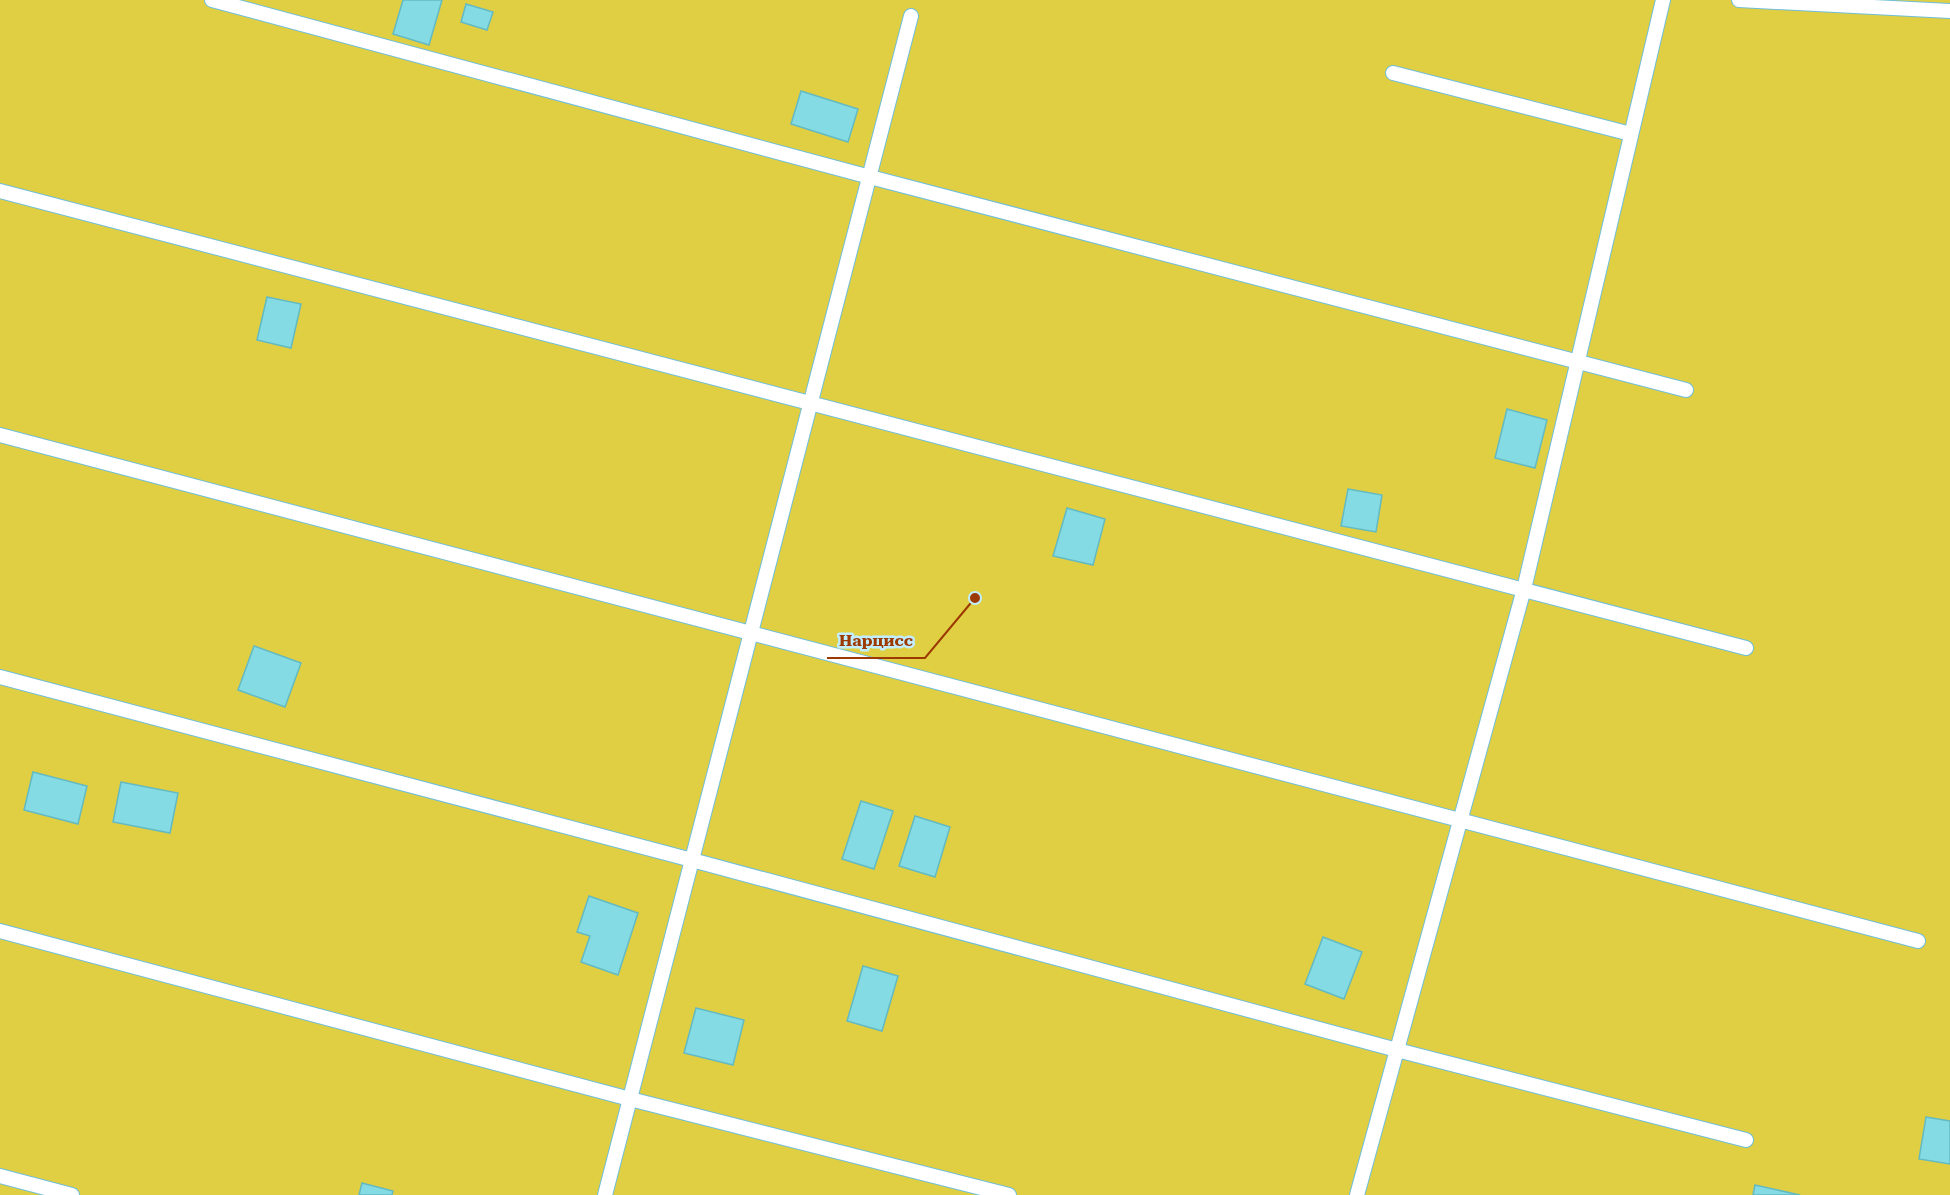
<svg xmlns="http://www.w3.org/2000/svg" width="1950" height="1195" font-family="'Roboto Serif',serif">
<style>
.green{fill:#e0cf43}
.building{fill:#84dbe3;stroke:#63bac2;stroke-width:1.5}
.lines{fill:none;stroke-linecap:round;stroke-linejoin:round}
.lane-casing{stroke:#71bed8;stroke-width:16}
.lane{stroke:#fff;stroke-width:14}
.leader{fill:none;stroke:#9c3900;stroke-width:2}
.callout-dot{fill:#9c3900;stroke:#c1edfe;stroke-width:2}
.callout-label{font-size:16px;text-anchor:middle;font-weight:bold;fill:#9c3900;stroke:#c1edfe;stroke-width:5;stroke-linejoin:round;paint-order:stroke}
</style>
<rect width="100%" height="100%" fill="#c1edfe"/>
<rect class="green" x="0" y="0" width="1950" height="1195"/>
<g class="building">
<path d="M 403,0 L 442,0 L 429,45 L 393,34 Z"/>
<path d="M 466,4 L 493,12 L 487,30 L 461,22 Z"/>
<path d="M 801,91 L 858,109 L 848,142 L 791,124 Z"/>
<path d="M 267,297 L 301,304 L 291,348 L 257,340 Z"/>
<path d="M 1507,409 L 1547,420 L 1535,468 L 1495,458 Z"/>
<path d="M 1348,489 L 1382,495 L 1376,532 L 1341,526 Z"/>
<path d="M 1067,508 L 1105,519 L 1093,565 L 1053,556 Z"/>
<path d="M 254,646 L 301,663 L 285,707 L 238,690 Z"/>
<path d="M 33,772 L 87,786 L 78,824 L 24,810 Z"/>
<path d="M 121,782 L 178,793 L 170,833 L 113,822 Z"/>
<path d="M 861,801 L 893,811 L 874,869 L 842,859 Z"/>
<path d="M 915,816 L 950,827 L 935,877 L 899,866 Z"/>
<path d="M 589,896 L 638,913 L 618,975 L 581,962 L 590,936 L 577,932 Z"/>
<path d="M 1323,937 L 1362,952 L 1344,999 L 1305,984 Z"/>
<path d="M 863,966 L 898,976 L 882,1031 L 847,1021 Z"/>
<path d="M 696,1008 L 744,1020 L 733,1065 L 684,1053 Z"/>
<path d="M 1926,1117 L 1950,1121 L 1950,1164 L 1919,1159 Z"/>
<path d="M 362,1183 L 393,1191 L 392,1195 L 359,1195 Z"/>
<path d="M 1755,1185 L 1800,1195 L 1753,1195 Z"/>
</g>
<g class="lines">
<defs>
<g id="lane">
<path d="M 212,0 L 870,177 L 1686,390"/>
<path d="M 1739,0 L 1950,11"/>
<path d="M 1393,73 L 1631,134"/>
<path d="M 0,191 L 1746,648"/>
<path d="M 0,435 L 1918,941"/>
<path d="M 0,677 L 692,860 L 1397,1050 L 1746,1140"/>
<path d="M 0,931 L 630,1099 L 1009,1195"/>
<path d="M 0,1176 L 72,1195"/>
<path d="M 605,1195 L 911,16"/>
<path d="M 1357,1195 L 1524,589 L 1663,0"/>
</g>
</defs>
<use href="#lane" class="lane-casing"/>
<use href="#lane" class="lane"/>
</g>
<path class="leader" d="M975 598L925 658H827"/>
<circle class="callout-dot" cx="975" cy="598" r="6"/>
<g class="callout-label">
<text x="876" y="646">Нарцисс</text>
</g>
</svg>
